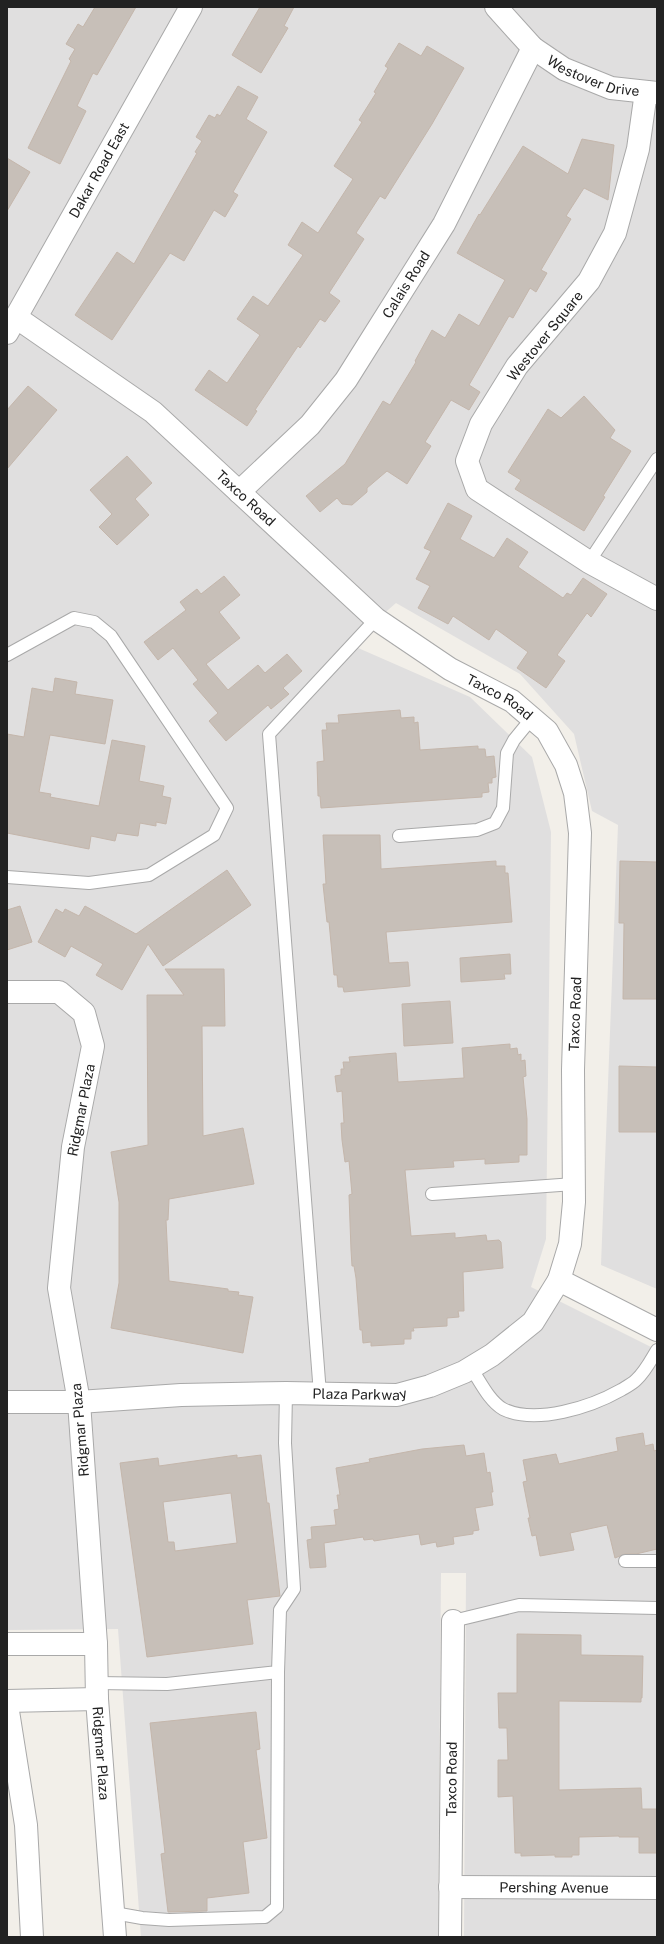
<svg xmlns="http://www.w3.org/2000/svg" width="664" height="1944" font-family="'Public Sans',sans-serif">
<style>
.residential{fill:#e0dfdf}
.building{fill:#c7bfb8;stroke:#c4b6ab;fill-rule:evenodd}
.lines{fill:none;stroke-linecap:round;stroke-linejoin:round}
.service-casing{stroke:#a9a9a9;stroke-width:14}
.minor-casing{stroke:#a9a9a9;stroke-width:24}
.tertiary-casing{stroke:#a9a9a9;stroke-width:24}
.service{stroke:#fff;stroke-width:12}
.minor{stroke:#fff;stroke-width:22}
.tertiary{stroke:#fff;stroke-width:22}
.labels{text-anchor:middle;dominant-baseline:central;stroke-width:3.5;stroke-linejoin:round;paint-order:stroke}
.street-label{font-size:14px;fill:#222;stroke:#fff}
</style>
<rect width="100%" height="100%" fill="#f2efe9"/>
<path class="residential" d="M 7,7 L 657,7 L 657,1289 L 601,1265 L 618,825 L 592,811 L 574,734 L 520,674 L 396,603 L 349,644 L 470,697 L 532,757 L 551,832 L 546,1239 L 531,1287 L 657,1350 L 657,1937 L 464,1937 L 466,1573 L 441,1573 L 438,1937 L 141,1937 L 118,1629 L 7,1630 Z"/>
<g class="building">
<path d="M 95,7 L 136,7 L 97,75 L 93,73 L 77,106 L 86,111 L 60,164 L 28,148 L 71,61 L 69,59 L 75,49 L 66,44 L 78,24 L 83,27 Z"/>
<path d="M 260,7 L 294,7 L 284,26 L 288,28 L 261,73 L 232,55 Z"/>
<path d="M 399,43 L 421,56 L 427,46 L 464,68 L 432,124 L 385,199 L 380,196 L 356,233 L 364,239 L 329,293 L 340,301 L 325,322 L 320,319 L 300,348 L 298,346 L 255,410 L 257,411 L 247,426 L 195,390 L 209,370 L 227,383 L 260,335 L 237,319 L 253,296 L 268,306 L 303,255 L 288,245 L 302,222 L 318,233 L 353,179 L 334,166 L 362,122 L 359,120 L 376,93 L 374,92 L 388,68 L 385,66 Z"/>
<path d="M 238,86 L 258,97 L 246,119 L 267,132 L 233,192 L 238,195 L 225,217 L 214,210 L 184,261 L 170,253 L 112,340 L 75,315 L 117,252 L 134,264 L 197,153 L 195,152 L 202,141 L 196,137 L 209,115 L 215,118 L 217,114 L 220,116 Z"/>
<path d="M 582,139 L 614,145 L 608,200 L 584,188 L 566,216 L 571,219 L 541,270 L 547,273 L 536,292 L 530,288 L 513,318 L 509,316 L 469,385 L 480,392 L 469,410 L 451,400 L 425,442 L 431,446 L 407,484 L 387,471 L 367,488 L 367,492 L 352,505 L 342,504 L 337,498 L 320,512 L 306,496 L 345,464 L 383,401 L 390,405 L 416,362 L 415,361 L 432,330 L 445,338 L 459,314 L 479,326 L 505,280 L 457,253 L 479,214 L 480,215 L 523,146 L 568,174 Z"/>
<path d="M 7,158 L 30,172 L 7,211 Z"/>
<path d="M 28,386 L 57,410 L 7,469 L 7,410 Z"/>
<path d="M 584,396 L 615,430 L 610,438 L 631,451 L 603,496 L 605,497 L 584,531 L 515,489 L 521,480 L 508,472 L 548,409 L 561,418 Z"/>
<path d="M 127,456 L 152,483 L 135,499 L 149,515 L 117,545 L 99,527 L 112,514 L 90,490 Z"/>
<path d="M 448,503 L 472,516 L 460,539 L 494,558 L 507,538 L 528,552 L 518,567 L 563,598 L 567,593 L 571,595 L 583,578 L 607,594 L 591,617 L 587,613 L 557,655 L 565,661 L 546,688 L 517,668 L 528,652 L 496,629 L 489,640 L 453,616 L 448,624 L 418,608 L 430,586 L 416,579 L 431,551 L 424,548 Z"/>
<path d="M 224,576 L 240,595 L 219,612 L 240,638 L 206,664 L 228,690 L 258,665 L 265,673 L 287,654 L 302,671 L 283,688 L 289,694 L 271,709 L 268,705 L 226,741 L 209,721 L 218,713 L 193,684 L 198,680 L 173,648 L 158,660 L 144,642 L 186,610 L 180,602 L 197,589 L 201,594 Z"/>
<path d="M 55,678 L 77,682 L 75,694 L 113,700 L 105,744 L 50,735 L 39,792 L 51,794 L 50,797 L 99,806 L 112,740 L 145,746 L 139,781 L 164,786 L 162,796 L 171,798 L 166,824 L 156,822 L 156,826 L 140,823 L 138,836 L 117,833 L 115,841 L 91,836 L 89,849 L 7,833 L 7,734 L 24,737 L 32,688 L 53,692 Z"/>
<path d="M 400,710 L 401,718 L 414,717 L 414,723 L 418,722 L 420,750 L 478,746 L 478,749 L 485,749 L 486,757 L 494,756 L 496,777 L 492,778 L 492,783 L 488,783 L 489,792 L 482,793 L 482,797 L 321,808 L 320,796 L 318,796 L 317,762 L 324,761 L 322,730 L 327,730 L 326,723 L 339,723 L 338,715 Z"/>
<path d="M 323,835 L 380,835 L 381,869 L 496,861 L 496,866 L 505,866 L 505,873 L 508,873 L 512,922 L 386,932 L 389,963 L 408,962 L 410,986 L 344,992 L 343,987 L 338,987 L 337,975 L 334,975 L 329,922 L 327,922 L 323,884 L 326,884 Z"/>
<path d="M 620,861 L 657,862 L 657,999 L 623,999 L 624,923 L 619,923 Z"/>
<path d="M 227,870 L 251,905 L 163,966 L 148,944 L 122,990 L 96,975 L 103,964 L 71,946 L 65,957 L 38,942 L 56,909 L 63,913 L 65,909 L 79,916 L 85,906 L 136,934 Z"/>
<path d="M 20,906 L 32,942 L 7,950 L 7,910 Z"/>
<path d="M 510,954 L 511,974 L 504,974 L 505,979 L 461,982 L 460,958 Z"/>
<path d="M 165,969 L 224,969 L 225,1026 L 202,1026 L 203,1136 L 243,1128 L 254,1184 L 169,1199 L 168,1220 L 166,1220 L 169,1281 L 228,1289 L 228,1291 L 239,1292 L 238,1295 L 253,1297 L 243,1353 L 111,1328 L 119,1283 L 119,1202 L 111,1152 L 148,1145 L 147,995 L 184,995 Z"/>
<path d="M 450,1001 L 453,1043 L 404,1046 L 402,1004 Z"/>
<path d="M 510,1044 L 510,1049 L 517,1048 L 518,1055 L 521,1054 L 521,1061 L 525,1060 L 526,1076 L 523,1077 L 527,1119 L 527,1155 L 519,1155 L 519,1162 L 485,1164 L 485,1159 L 453,1161 L 454,1167 L 405,1170 L 411,1236 L 455,1233 L 455,1238 L 486,1235 L 487,1241 L 499,1240 L 501,1242 L 503,1268 L 463,1272 L 464,1311 L 458,1311 L 459,1317 L 447,1318 L 447,1326 L 413,1328 L 414,1331 L 411,1331 L 411,1339 L 404,1339 L 404,1344 L 371,1346 L 371,1342 L 363,1343 L 362,1330 L 360,1330 L 356,1278 L 354,1266 L 352,1266 L 351,1250 L 349,1195 L 352,1194 L 349,1161 L 345,1162 L 342,1140 L 341,1123 L 344,1123 L 342,1091 L 337,1092 L 335,1076 L 341,1075 L 341,1069 L 344,1069 L 343,1062 L 350,1062 L 349,1057 L 396,1053 L 398,1082 L 464,1078 L 462,1048 Z"/>
<path d="M 619,1066 L 657,1067 L 657,1132 L 619,1132 Z"/>
<path d="M 643,1433 L 645,1446 L 653,1444 L 654,1451 L 657,1450 L 657,1549 L 636,1554 L 625,1554 L 615,1558 L 607,1525 L 570,1533 L 574,1550 L 540,1556 L 536,1535 L 532,1536 L 528,1518 L 530,1518 L 523,1482 L 527,1481 L 523,1460 L 556,1454 L 559,1464 L 618,1451 L 616,1438 Z"/>
<path d="M 464,1445 L 466,1456 L 484,1453 L 487,1473 L 490,1472 L 493,1492 L 491,1492 L 493,1505 L 475,1508 L 479,1530 L 473,1531 L 473,1534 L 453,1537 L 454,1544 L 437,1547 L 436,1542 L 421,1545 L 419,1534 L 374,1541 L 373,1539 L 364,1540 L 363,1537 L 324,1543 L 326,1567 L 310,1568 L 307,1540 L 312,1539 L 311,1527 L 336,1525 L 334,1510 L 339,1509 L 337,1495 L 340,1495 L 336,1468 L 370,1462 L 369,1459 L 422,1449 Z"/>
<path d="M 237,1455 L 237,1458 L 261,1455 L 267,1503 L 269,1503 L 280,1596 L 247,1600 L 253,1644 L 147,1657 L 120,1463 L 158,1458 L 159,1466 ZM 231,1493 L 237,1543 L 175,1551 L 174,1542 L 168,1542 L 163,1502 Z"/>
<path d="M 517,1634 L 581,1635 L 581,1655 L 643,1656 L 642,1698 L 641,1698 L 641,1702 L 559,1701 L 559,1790 L 641,1788 L 642,1809 L 657,1809 L 657,1853 L 639,1853 L 639,1837 L 619,1837 L 619,1836 L 579,1837 L 579,1855 L 572,1855 L 572,1857 L 555,1857 L 555,1855 L 521,1856 L 521,1853 L 515,1853 L 513,1796 L 498,1797 L 498,1760 L 508,1760 L 507,1728 L 499,1728 L 498,1693 L 517,1693 Z"/>
<path d="M 256,1712 L 260,1749 L 256,1750 L 267,1838 L 243,1842 L 249,1893 L 207,1898 L 207,1911 L 168,1912 L 161,1854 L 165,1853 L 150,1723 Z"/>
</g>
<g class="lines">
<defs>
<g id="service">
<path d="M 589,562 L 657,459"/>
<path d="M 7,655 L 74,618 L 94,622 L 111,636 L 227,808 L 214,835 L 149,875 L 89,883 L 7,877"/>
<path d="M 399,836 L 477,830 L 495,823 L 503,808 L 507,753 L 514,740 L 532,718"/>
<path d="M 432,1194 L 574,1184"/>
<path d="M 471,1368 C 480,1381 489,1401 503,1409 C 536,1425 591,1407 621,1390 C 626,1387 632,1384 636,1380 C 645,1372 651,1360 657,1350"/>
<path d="M 320,1394 L 269,734 L 376,619"/>
<path d="M 625,1561 L 657,1561"/>
<path d="M 453,1621 L 519,1605 L 657,1608"/>
<path d="M 97,1683 L 167,1684 L 278,1672 L 280,1610 L 294,1589 L 285,1443 L 286,1393"/>
<path d="M 114,1913 L 142,1918 L 169,1920 L 265,1917 L 277,1907 L 278,1672"/>
</g>
<g id="minor">
<path id="s1" d="M 496,7 L 533,48 L 564,69 L 611,88 L 657,93"/>
<path d="M 646,92 L 638,149 L 615,233 L 589,281 L 517,366 L 481,424 L 467,461 L 477,489 L 589,562 L 657,599"/>
<path id="s2" d="M 17,318 L 153,412 L 376,619 L 450,669 L 512,701 L 547,731 L 566,765 L 575,793 L 580,833 L 573,1070 L 574,1202 L 570,1244 L 559,1280"/>
<path id="s3" d="M 7,333 L 191,7"/>
<path id="s4" d="M 239,492 L 310,425 L 346,380 L 444,224 L 533,48"/>
<path d="M 7,992 L 59,992 L 84,1013 L 93,1046 L 73,1147 L 59,1288 L 79,1402"/>
<path id="s5" d="M 450,1887 L 657,1888"/>
<path id="s6" d="M 450,1937 L 453,1621"/>
</g>
<g id="tertiary">
<path id="s7" d="M 7,1402 L 79,1402 L 181,1395 L 286,1393 L 397,1395 L 430,1386 L 464,1372 L 492,1355 L 533,1322 L 559,1280 L 657,1330"/>
<path id="s8" d="M 79,1402 L 96,1644 L 97,1699 L 115,1937"/>
<path d="M 7,1644 L 96,1644"/>
<path d="M 7,1701 L 97,1699"/>
<path d="M 7,1705 L 26,1825 L 32,1937"/>
</g>
</defs>
<use href="#service" class="service-casing"/>
<use href="#minor" class="minor-casing"/>
<use href="#tertiary" class="tertiary-casing"/>
<use href="#service" class="service"/>
<use href="#minor" class="minor"/>
<use href="#tertiary" class="tertiary"/>
</g>
<g class="labels">
<g class="street-label">
<text stroke="none"><textPath href="#s1" startOffset="123">Westover Drive</textPath></text>
<text stroke="none"><textPath href="#s3" startOffset="187">Dakar Road East</textPath></text>
<text stroke="none"><textPath href="#s4" startOffset="268">Calais Road</textPath></text>
<text transform="translate(545 336) rotate(-51)">Westover Square</text>
<text stroke="none"><textPath href="#s2" startOffset="292">Taxco Road</textPath></text>
<text stroke="none"><textPath href="#s2" startOffset="616">Taxco Road</textPath></text>
<text transform="translate(575 1014) rotate(-88)">Taxco Road</text>
<text transform="translate(81 1110) rotate(-79)">Ridgmar Plaza</text>
<text stroke="none"><textPath href="#s7" startOffset="353">Plaza Parkway</textPath></text>
<text transform="translate(80 1430) rotate(-95)">Ridgmar Plaza</text>
<text stroke="none"><textPath href="#s8" startOffset="352">Ridgmar Plaza</textPath></text>
<text stroke="none"><textPath href="#s6" startOffset="158">Taxco Road</textPath></text>
<text stroke="none"><textPath href="#s5" startOffset="104">Pershing Avenue</textPath></text>
</g>
</g>
<rect width="664" height="1944" fill="none" stroke="#222222" stroke-width="16"/>
</svg>
